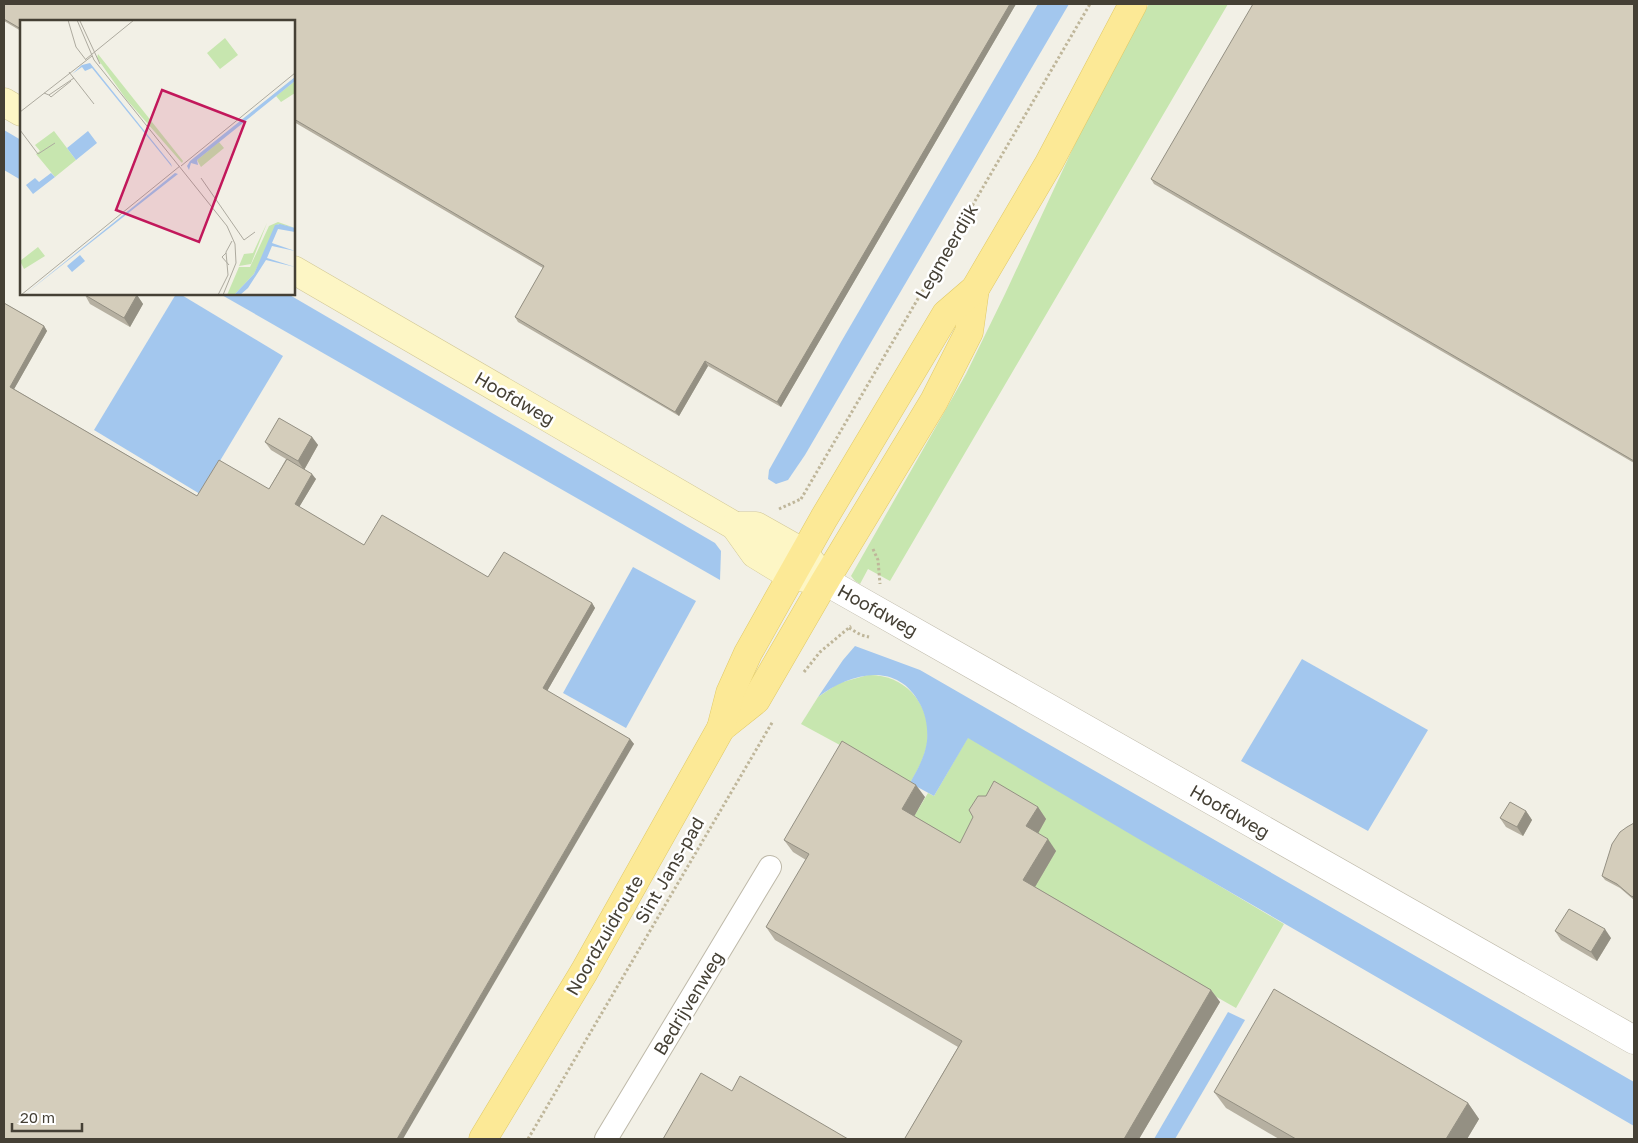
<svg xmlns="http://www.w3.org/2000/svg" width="1638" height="1143" font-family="'Golos Text',sans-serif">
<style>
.green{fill:#c7e6af}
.water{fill:#a3c7ee}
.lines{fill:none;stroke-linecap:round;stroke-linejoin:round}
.minor-casing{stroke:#beb9a9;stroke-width:24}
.tertiary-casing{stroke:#beb9a9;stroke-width:29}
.secondary-casing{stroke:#d2c897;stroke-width:29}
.primary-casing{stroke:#e0c966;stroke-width:29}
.path{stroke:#bfb69a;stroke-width:3;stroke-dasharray:2.5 2.5;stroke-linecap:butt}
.minor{stroke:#fff;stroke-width:22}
.tertiary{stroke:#fff;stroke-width:28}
.secondary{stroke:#fdf6c5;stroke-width:28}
.primary{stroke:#fce996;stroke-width:28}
.wall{fill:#b6b0a1}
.shaded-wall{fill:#949083}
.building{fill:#d4cdbb;stroke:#949083}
.labels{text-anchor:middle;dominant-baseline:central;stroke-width:5;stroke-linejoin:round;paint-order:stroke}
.street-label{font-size:18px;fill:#454035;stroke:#fff}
.inset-road{fill:none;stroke:#adaa9f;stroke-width:1}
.view{fill:#c2185b;fill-opacity:0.15;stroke:#c2185b;stroke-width:2.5}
.inset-edge{fill:none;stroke:#454035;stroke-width:2.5}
</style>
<rect width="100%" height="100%" fill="#f2f0e6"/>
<g class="green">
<path d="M 1149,4 L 1228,4 L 890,581 L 868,569 L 860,584 L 855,581 L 851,576 L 966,374 L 1005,294 L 1102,86 Z"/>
<path d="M 868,675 C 906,674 933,706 927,744 C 924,759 917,771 910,783 L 801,724 L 818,697 L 839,683 Z"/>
<path d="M 968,737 L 1284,924 L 1236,1008 L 910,823 L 928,793 L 934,796 Z"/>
</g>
<g class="water">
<path d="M 1038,4 L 1069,4 L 805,455 L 788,480 L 776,484 L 768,479 L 769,470 L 841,342 Z"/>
<path d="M 4,130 L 21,140 L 21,180 L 4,170 Z"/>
<path d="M 176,294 L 180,294 L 283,356 L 200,494 L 94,430 Z"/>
<path d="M 220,294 L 288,294 L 715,543 L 721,551 L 720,580 Z"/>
<path d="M 633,567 L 696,601 L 626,728 L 563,693 Z"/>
<path d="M 855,646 L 920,670 L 1634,1082 L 1634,1126 L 1142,841 L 968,738 L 934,796 L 910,783 C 917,770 925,757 927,741 C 928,728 926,715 920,704 C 897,660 850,673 818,697 L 843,660 Z"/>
<path d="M 1302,659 L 1428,730 L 1368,831 L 1241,761 Z"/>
<path d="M 1228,1012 L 1245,1020 L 1175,1139 L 1154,1139 Z"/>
</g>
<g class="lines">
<defs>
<path id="minor" d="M 606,1139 L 770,867"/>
<path id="tertiary" d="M 825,581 L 1634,1040"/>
<g id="secondary">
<path d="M 4,102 L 21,112"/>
<path d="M 294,270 L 735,526 L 755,554 L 791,576 L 825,581"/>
<path d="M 735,526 L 756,526 L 804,553 L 818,571"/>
</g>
<g id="primary">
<path d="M 721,728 L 756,700 L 825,581 L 934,401 L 969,332 L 975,289"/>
<path d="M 483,1139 L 584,972 L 721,728 L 730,693 L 748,653 L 824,518 L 946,314 L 975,289 L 1049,163 L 1133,4"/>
</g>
</defs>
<use href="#minor" class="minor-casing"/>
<use href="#tertiary" class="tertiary-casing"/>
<use href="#secondary" class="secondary-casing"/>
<use href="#primary" class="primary-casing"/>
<g class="path">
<path d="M 801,499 L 1090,4"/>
<path d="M 779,509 L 801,499"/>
<path d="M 873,549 L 878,560 L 880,584"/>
<path d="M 849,628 L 861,635 L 869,637"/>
<path d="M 804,672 L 820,652 L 851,626"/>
<path d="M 528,1139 L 773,721"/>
</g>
<use href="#minor" class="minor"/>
<use href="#tertiary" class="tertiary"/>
<use href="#secondary" class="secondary"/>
<use href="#primary" class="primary"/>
</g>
<g class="wall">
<path d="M 4,4 L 1016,4 L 781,407 L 708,366 L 679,416 L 518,322 L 515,317 L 543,268 L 294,122 L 294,21 L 21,21 L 21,31 L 4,21 Z"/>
<path d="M 1634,4 L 1634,463 L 1154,184 L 1151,179 Z"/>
<path d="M 85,295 L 137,295 L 143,304 L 130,327 L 90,304 Z"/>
<path d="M 4,303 L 44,326 L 47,331 L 14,389 L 197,496 L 269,489 L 286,459 L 271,450 L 265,442 L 312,437 L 318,445 L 304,470 L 316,479 L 299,507 L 364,545 L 488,577 L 592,603 L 595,608 L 547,691 L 630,739 L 634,744 L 4,1139 Z"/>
<path d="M 925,797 L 914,816 L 960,843 L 1038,807 L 1046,819 L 1038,833 L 1056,851 L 1035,887 L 1211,990 L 1220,1002 L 1139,1139 L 906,1139 L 905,1138 L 958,1047 L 775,940 L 766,927 L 806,860 L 793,852 L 784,840 Z"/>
<path d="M 1526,811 L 1532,820 L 1523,836 L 1506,827 L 1500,818 Z"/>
<path d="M 1634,823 L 1634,900 L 1620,888 L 1605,880 L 1602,876 Z"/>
<path d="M 1555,931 L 1611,938 L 1597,961 L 1561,940 Z"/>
<path d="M 1214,1092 L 1468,1103 L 1479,1119 L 1467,1139 L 1279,1139 L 1226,1108 Z"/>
</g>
<g class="shaded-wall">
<path d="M 1010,4 L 1016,4 L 781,407 L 777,402 Z"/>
<path d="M 137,295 L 143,304 L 130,327 L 124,318 Z"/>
<path d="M 44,326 L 47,331 L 13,391 L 10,387 Z"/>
<path d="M 705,361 L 708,366 L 679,416 L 675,412 Z"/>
<path d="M 312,437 L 318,445 L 304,470 L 298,461 Z"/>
<path d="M 312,474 L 316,479 L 298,509 L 295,504 Z"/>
<path d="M 592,603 L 595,608 L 546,693 L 543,688 Z"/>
<path d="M 630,739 L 634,744 L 403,1139 L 397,1139 Z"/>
<path d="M 916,785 L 925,797 L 911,822 L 902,809 Z"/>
<path d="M 1038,807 L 1046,819 L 1035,839 L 1026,826 Z"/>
<path d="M 1526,811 L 1532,820 L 1523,836 L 1517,827 Z"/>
<path d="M 1048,839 L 1056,851 L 1032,892 L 1023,880 Z"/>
<path d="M 1605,929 L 1611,938 L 1597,961 L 1591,952 Z"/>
<path d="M 1211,990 L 1220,1002 L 1139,1139 L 1124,1139 Z"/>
<path d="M 1468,1103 L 1479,1119 L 1467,1139 L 1446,1139 Z"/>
</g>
<g class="building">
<path d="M 4,4 L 1010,4 L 777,402 L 705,361 L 675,412 L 515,317 L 544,266 L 294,119 L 294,21 L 21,21 L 21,29 L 4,19 Z"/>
<path d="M 1253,4 L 1634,4 L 1634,461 L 1151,179 Z"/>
<path d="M 86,294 L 135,294 L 137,295 L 124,318 L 85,295 Z"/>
<path d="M 4,303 L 44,326 L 10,387 L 197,496 L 219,460 L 269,489 L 287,459 L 312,474 L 295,504 L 364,545 L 382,515 L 488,577 L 504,552 L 592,603 L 543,688 L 630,739 L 397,1139 L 4,1139 Z"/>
<path d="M 279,418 L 312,437 L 298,461 L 265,442 Z"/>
<path d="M 842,741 L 916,785 L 902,809 L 960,843 L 973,817 L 969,810 L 978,796 L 986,796 L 994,781 L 1038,807 L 1026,826 L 1048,839 L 1023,880 L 1211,990 L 1124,1139 L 907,1139 L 905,1138 L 962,1041 L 766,927 L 809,854 L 784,840 Z"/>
<path d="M 1510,802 L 1526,811 L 1517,827 L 1500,818 Z"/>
<path d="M 1634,823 L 1634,897 L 1631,896 L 1617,884 L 1602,876 L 1612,844 L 1620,832 L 1627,827 Z"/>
<path d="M 1569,909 L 1605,929 L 1591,952 L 1555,931 Z"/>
<path d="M 1274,989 L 1468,1103 L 1446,1139 L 1296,1139 L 1214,1092 Z"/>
<path d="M 701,1073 L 732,1091 L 740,1076 L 848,1139 L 663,1139 Z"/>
</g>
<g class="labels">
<g class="street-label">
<text transform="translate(946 251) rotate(-60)">Legmeerdijk</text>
<text transform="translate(515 398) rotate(30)">Hoofdweg</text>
<text transform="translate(878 610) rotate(29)">Hoofdweg</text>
<text transform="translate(1230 811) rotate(30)">Hoofdweg</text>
<text transform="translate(669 870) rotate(-60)">Sint Jans-pad</text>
<text transform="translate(604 935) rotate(-60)">Noordzuidroute</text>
<text transform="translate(688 1003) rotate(-59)">Bedrijvenweg</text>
</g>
</g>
<g transform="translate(20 20)">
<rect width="275" height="275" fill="#f2f0e6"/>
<path d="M 205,18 L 218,35 L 200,49 L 187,33 ZM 78,34 L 163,141 L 162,143 L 106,79 L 77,38 ZM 275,61 L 275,73 L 261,82 L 256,76 ZM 34,111 L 56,140 L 35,157 L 16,134 L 20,131 L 15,125 ZM 199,122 L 204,128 L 181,147 L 177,140 ZM 258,202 L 275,208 L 258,204 L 234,254 L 214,275 L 207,275 L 219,247 L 230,247 L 249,206 ZM 247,203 L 231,244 L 219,246 L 224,234 L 233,233 ZM 18,227 L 25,236 L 4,249 L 0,241 Z" fill="#c7e6af"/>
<path d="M 70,43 L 151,144 L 152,147 L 72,48 L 65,51 L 62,47 L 52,54 L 62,45 ZM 275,57 L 275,61 L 177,140 L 178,145 L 171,143 L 169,150 L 167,146 L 170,141 ZM 68,111 L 77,123 L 56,140 L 47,128 ZM 31,153 L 35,157 L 13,174 L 6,165 L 15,158 L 19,162 ZM 155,153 L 158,154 L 4,275 ZM 260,204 L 275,208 L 275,212 L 258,209 L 252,223 L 275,231 L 252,226 L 247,238 L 275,247 L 246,240 L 228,268 L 220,275 L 214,275 L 234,254 L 255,205 ZM 60,235 L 65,241 L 52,252 L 47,246 Z" fill="#a3c7ee"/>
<path class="inset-road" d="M 48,0 L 56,27 L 66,40M 57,0 L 74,40 L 207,206 L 215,224 L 216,243 L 203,275M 60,1 L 80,44M 66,39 L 114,0M 49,52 L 74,84M 24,73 L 29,75 L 54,58M 29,75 L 31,77 L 51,61M 0,92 L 72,36M 0,110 L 18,134 L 35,123M 161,146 L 275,53M 181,158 L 224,220 L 235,212M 206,233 L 202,237 L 209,245M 1,275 L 160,146M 198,275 L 208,255 L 206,232 L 212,221"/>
<path class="view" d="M 142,70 L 225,102 L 179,222 L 96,190 Z"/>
<rect width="275" height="275" class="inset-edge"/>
</g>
<rect width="1638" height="1143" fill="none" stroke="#454035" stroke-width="10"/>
<path d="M12 1123v8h70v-8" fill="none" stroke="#454035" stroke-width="2.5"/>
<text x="20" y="1123" font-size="15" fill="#454035" stroke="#ffffff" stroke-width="4" paint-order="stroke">20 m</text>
</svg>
